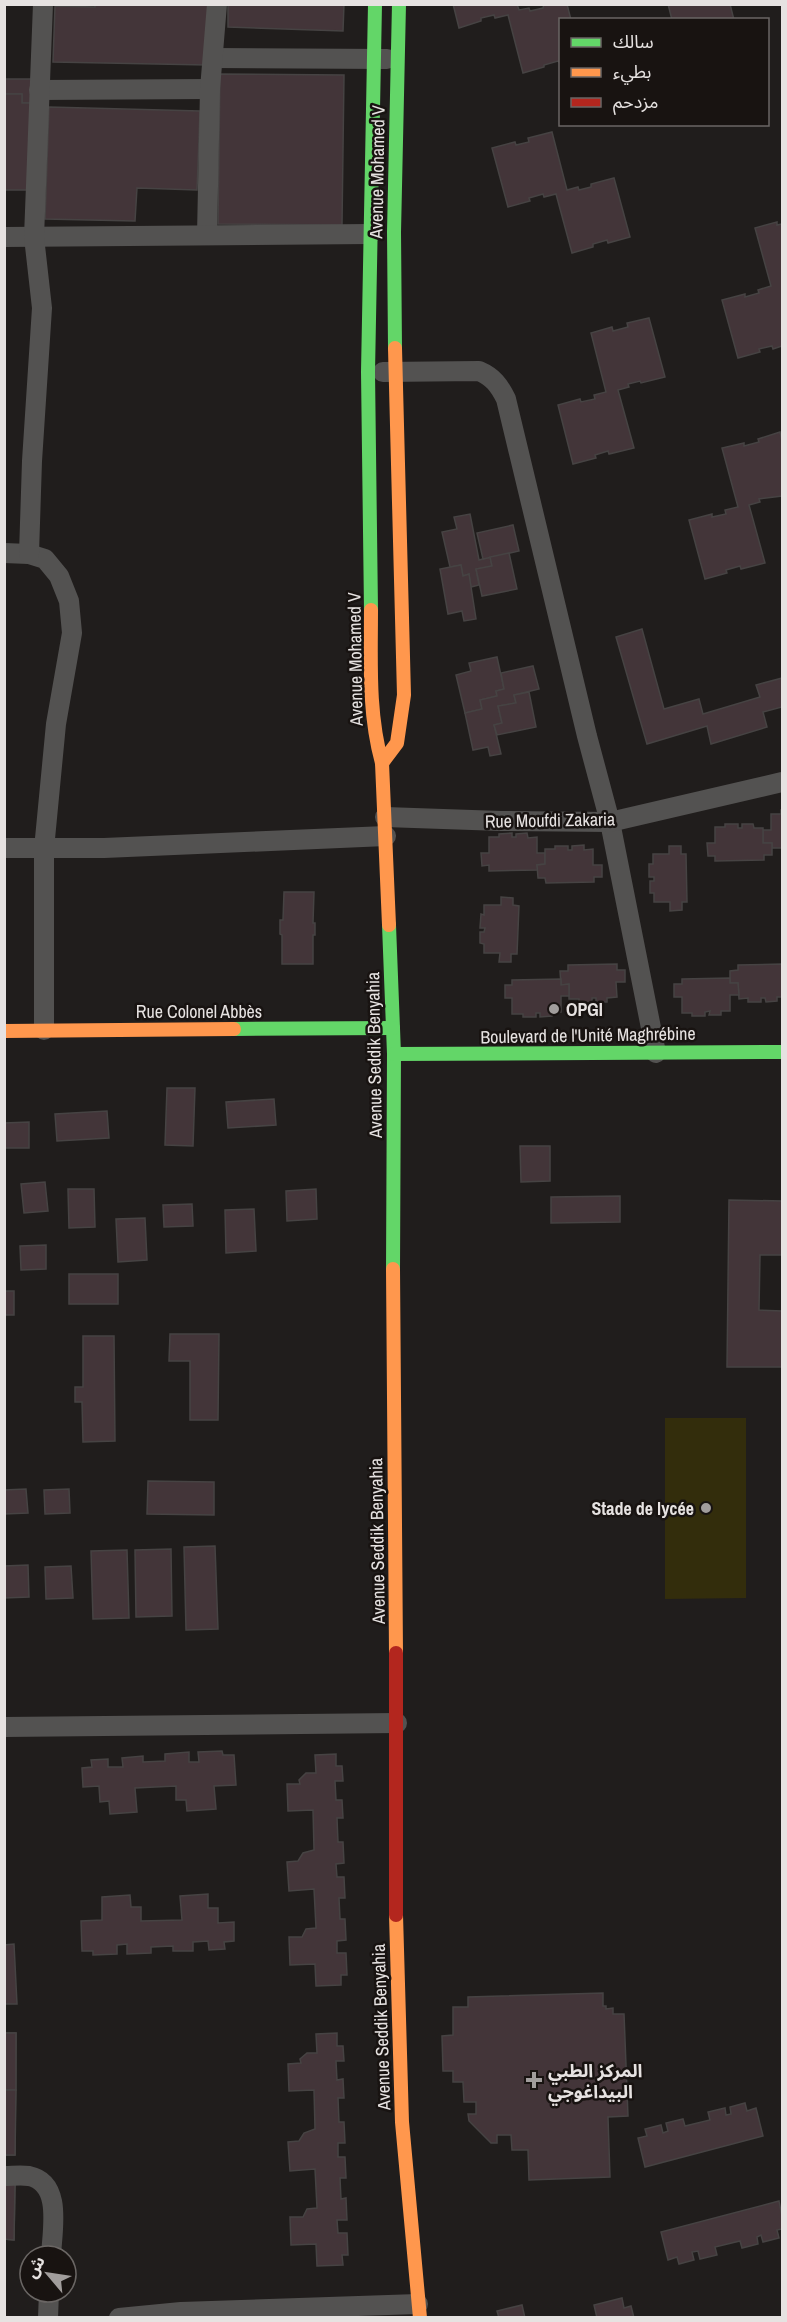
<svg xmlns="http://www.w3.org/2000/svg" width="787" height="2322" font-family="'Archivo Narrow','Noto Sans Arabic',sans-serif">
<style>
.green{fill:#332d0c}
.building{fill:#433539;stroke:#464343;stroke-width:1.5}
.lines{fill:none;stroke-linecap:round;stroke-linejoin:round}
.street{stroke:#535251;stroke-width:20}
.fast{stroke:#63d668;stroke-width:14}
.slow{stroke:#ff974d;stroke-width:14}
.jam{stroke:#b3261e;stroke-width:14}
.poi-dot{fill:#a19d9c;stroke:#181311;stroke-width:2}
.labels{text-anchor:middle;dominant-baseline:central;stroke-width:5;stroke-linejoin:round;paint-order:stroke}
.street-label{font-size:18px;fill:#e6e2e1;stroke:#181311}
.poi-label{font-size:18px;font-weight:bold;fill:#e6e2e1;stroke:#181311;text-anchor:start}
</style>
<rect width="100%" height="100%" fill="#201d1c"/>
<path class="green" d="M 665,1418 L 746,1418 L 746,1598 L 665,1599 Z"/>
<g class="building">
<path d="M 95,4 L 209,4 L 207,65 L 53,62 L 55,6 L 95,7 Z"/>
<path d="M 228,4 L 344,4 L 343,31 L 228,27 Z"/>
<path d="M 453,4 L 517,4 L 519,10 L 529,8 L 530,11 L 543,8 L 544,4 L 567,4 L 571,20 L 560,20 L 560,63 L 558,61 L 544,65 L 544,67 L 523,73 L 508,15 L 495,18 L 494,15 L 481,18 L 481,21 L 459,28 Z"/>
<path d="M 668,4 L 730,4 L 734,20 L 672,20 Z"/>
<path d="M 220,74 L 344,75 L 342,225 L 218,224 Z"/>
<path d="M 4,79 L 32,79 L 31,103 L 22,103 L 22,94 L 4,94 Z"/>
<path d="M 4,94 L 22,94 L 22,103 L 31,103 L 31,190 L 4,190 Z"/>
<path d="M 49,107 L 200,111 L 197,190 L 137,188 L 135,221 L 45,219 Z"/>
<path d="M 552,132 L 567,190 L 578,187 L 579,190 L 591,187 L 591,184 L 614,178 L 630,237 L 608,243 L 607,240 L 593,244 L 593,247 L 572,253 L 556,194 L 544,197 L 543,194 L 529,198 L 530,201 L 508,207 L 492,148 L 515,142 L 516,145 L 529,142 L 528,138 Z"/>
<path d="M 777,222 L 777,225 L 782,224 L 782,346 L 773,349 L 772,346 L 759,349 L 760,352 L 738,358 L 722,300 L 745,294 L 745,297 L 759,293 L 758,290 L 771,286 L 755,228 Z"/>
<path d="M 649,318 L 665,377 L 641,383 L 640,381 L 628,384 L 629,387 L 618,390 L 634,448 L 609,454 L 608,451 L 595,455 L 596,458 L 573,464 L 558,405 L 580,399 L 581,402 L 595,399 L 594,395 L 606,392 L 591,333 L 612,327 L 613,331 L 628,327 L 627,323 Z"/>
<path d="M 780,432 L 782,441 L 782,496 L 759,499 L 760,502 L 749,505 L 765,563 L 741,569 L 740,566 L 726,570 L 727,573 L 705,579 L 689,520 L 712,514 L 712,517 L 726,514 L 725,510 L 738,507 L 722,448 L 744,443 L 744,446 L 759,442 L 758,439 Z"/>
<path d="M 470,514 L 479,560 L 490,557 L 492,566 L 476,569 L 479,585 L 471,587 L 469,574 L 463,576 L 461,565 L 450,567 L 442,532 L 457,529 L 454,517 Z"/>
<path d="M 513,525 L 519,551 L 483,559 L 477,533 Z"/>
<path d="M 509,553 L 517,589 L 482,596 L 476,569 L 492,566 L 490,557 Z"/>
<path d="M 461,565 L 463,576 L 469,574 L 476,619 L 464,621 L 462,611 L 448,614 L 440,569 Z"/>
<path d="M 642,629 L 664,709 L 699,699 L 703,714 L 760,697 L 756,685 L 782,678 L 782,707 L 763,712 L 767,727 L 711,744 L 707,726 L 647,744 L 616,637 Z"/>
<path d="M 497,657 L 504,689 L 496,691 L 497,696 L 480,700 L 482,709 L 465,713 L 456,675 L 471,671 L 469,663 Z"/>
<path d="M 533,666 L 539,689 L 514,695 L 516,703 L 498,706 L 502,723 L 494,725 L 501,754 L 490,756 L 488,747 L 473,750 L 465,713 L 482,709 L 480,700 L 497,696 L 496,691 L 504,689 L 501,673 Z"/>
<path d="M 529,692 L 536,727 L 497,735 L 494,725 L 502,723 L 498,706 L 516,703 L 514,695 Z"/>
<path d="M 781,810 L 782,810 L 782,848 L 772,848 L 772,843 L 763,843 L 763,830 L 771,830 L 771,814 L 781,814 Z"/>
<path d="M 725,824 L 738,824 L 738,828 L 742,828 L 742,824 L 753,824 L 754,828 L 763,828 L 763,843 L 772,843 L 772,855 L 764,855 L 764,860 L 715,861 L 715,856 L 708,856 L 707,843 L 715,843 L 715,827 L 725,827 Z"/>
<path d="M 512,833 L 512,837 L 516,837 L 516,834 L 527,833 L 528,838 L 537,837 L 537,853 L 545,853 L 545,864 L 537,865 L 538,870 L 489,871 L 489,865 L 482,866 L 481,853 L 489,853 L 489,837 L 499,837 L 499,834 Z"/>
<path d="M 584,845 L 584,850 L 593,849 L 593,865 L 602,865 L 602,877 L 594,877 L 594,882 L 546,883 L 545,878 L 538,878 L 537,865 L 545,864 L 545,849 L 555,849 L 555,846 L 568,846 L 568,850 L 572,850 L 572,846 Z"/>
<path d="M 669,846 L 681,846 L 681,854 L 686,854 L 687,902 L 682,902 L 682,910 L 670,911 L 670,902 L 654,902 L 654,893 L 650,893 L 650,881 L 654,881 L 654,877 L 649,877 L 649,864 L 653,864 L 653,854 L 669,854 Z"/>
<path d="M 284,892 L 314,892 L 313,923 L 315,923 L 315,935 L 313,935 L 313,964 L 282,964 L 282,935 L 280,934 L 280,920 L 283,920 Z"/>
<path d="M 501,897 L 513,898 L 513,905 L 519,906 L 517,954 L 511,954 L 511,962 L 499,962 L 500,953 L 484,953 L 484,944 L 480,943 L 480,932 L 484,932 L 485,928 L 480,928 L 481,914 L 484,915 L 484,905 L 501,905 Z"/>
<path d="M 617,964 L 617,970 L 625,970 L 625,982 L 616,982 L 617,997 L 607,998 L 607,1002 L 596,1002 L 596,998 L 592,998 L 592,1002 L 579,1003 L 579,999 L 569,999 L 569,984 L 561,985 L 560,971 L 568,971 L 568,965 Z"/>
<path d="M 782,964 L 782,997 L 777,997 L 777,1001 L 766,1002 L 765,998 L 761,998 L 761,1002 L 748,1002 L 748,998 L 739,999 L 738,983 L 730,983 L 730,971 L 738,970 L 738,965 Z"/>
<path d="M 730,978 L 730,983 L 738,983 L 739,995 L 730,995 L 730,1011 L 721,1011 L 721,1015 L 709,1015 L 710,1011 L 705,1012 L 705,1016 L 692,1016 L 692,1013 L 682,1013 L 682,997 L 674,997 L 674,984 L 682,984 L 682,979 Z"/>
<path d="M 561,979 L 561,985 L 569,984 L 569,996 L 561,996 L 561,1012 L 552,1012 L 552,1016 L 540,1017 L 540,1013 L 536,1013 L 536,1017 L 523,1017 L 523,1014 L 512,1014 L 512,998 L 505,998 L 505,985 L 512,985 L 512,980 Z"/>
<path d="M 167,1088 L 195,1088 L 193,1146 L 165,1145 Z"/>
<path d="M 274,1099 L 276,1125 L 228,1128 L 226,1102 Z"/>
<path d="M 107,1111 L 109,1138 L 57,1141 L 55,1114 Z"/>
<path d="M 29,1122 L 29,1148 L 4,1148 L 4,1123 Z"/>
<path d="M 520,1146 L 550,1146 L 550,1181 L 521,1182 Z"/>
<path d="M 45,1182 L 48,1211 L 24,1213 L 21,1184 Z"/>
<path d="M 68,1189 L 94,1189 L 95,1227 L 69,1228 Z"/>
<path d="M 316,1189 L 317,1219 L 287,1221 L 286,1191 Z"/>
<path d="M 620,1196 L 620,1222 L 551,1223 L 551,1197 Z"/>
<path d="M 729,1200 L 782,1201 L 782,1255 L 760,1255 L 759,1310 L 782,1311 L 782,1367 L 727,1367 Z"/>
<path d="M 192,1204 L 193,1226 L 164,1227 L 163,1205 Z"/>
<path d="M 254,1209 L 256,1251 L 226,1253 L 225,1210 Z"/>
<path d="M 145,1218 L 147,1260 L 118,1262 L 116,1219 Z"/>
<path d="M 46,1245 L 46,1269 L 21,1270 L 20,1246 Z"/>
<rect x="69" y="1274" width="49" height="30"/>
<rect x="4" y="1291" width="10" height="24"/>
<path d="M 170,1334 L 219,1334 L 218,1420 L 190,1420 L 190,1361 L 169,1361 Z"/>
<path d="M 83,1336 L 114,1336 L 115,1441 L 83,1442 L 82,1402 L 75,1402 L 75,1387 L 83,1387 Z"/>
<path d="M 148,1481 L 214,1482 L 214,1515 L 147,1514 Z"/>
<path d="M 26,1489 L 28,1513 L 4,1514 L 4,1490 Z"/>
<path d="M 69,1489 L 70,1513 L 45,1514 L 44,1490 Z"/>
<path d="M 215,1546 L 218,1629 L 186,1630 L 184,1547 Z"/>
<path d="M 171,1549 L 172,1616 L 136,1617 L 135,1550 Z"/>
<path d="M 127,1550 L 129,1618 L 93,1619 L 91,1551 Z"/>
<path d="M 28,1565 L 29,1597 L 4,1598 L 4,1566 Z"/>
<path d="M 71,1566 L 73,1598 L 46,1599 L 45,1567 Z"/>
<path d="M 222,1751 L 223,1755 L 234,1755 L 236,1785 L 214,1786 L 216,1809 L 187,1811 L 186,1800 L 176,1800 L 176,1786 L 135,1788 L 137,1812 L 110,1814 L 109,1801 L 100,1802 L 99,1786 L 83,1787 L 82,1768 L 92,1767 L 91,1760 L 108,1759 L 108,1767 L 123,1767 L 122,1758 L 143,1756 L 143,1762 L 165,1761 L 165,1754 L 189,1752 L 189,1762 L 199,1762 L 198,1752 Z"/>
<path d="M 336,1754 L 336,1766 L 342,1766 L 343,1781 L 335,1781 L 336,1800 L 342,1800 L 343,1818 L 337,1818 L 338,1842 L 343,1842 L 344,1863 L 336,1864 L 337,1877 L 344,1877 L 345,1898 L 339,1898 L 340,1919 L 345,1919 L 346,1940 L 337,1941 L 337,1953 L 346,1953 L 347,1975 L 341,1975 L 341,1985 L 316,1986 L 315,1964 L 290,1965 L 289,1937 L 302,1937 L 306,1929 L 316,1928 L 314,1889 L 289,1891 L 287,1862 L 298,1861 L 303,1853 L 314,1850 L 313,1810 L 288,1811 L 287,1784 L 300,1784 L 299,1780 L 306,1773 L 316,1773 L 315,1755 Z"/>
<path d="M 208,1894 L 208,1908 L 218,1908 L 218,1923 L 234,1922 L 234,1941 L 224,1942 L 225,1949 L 209,1950 L 208,1941 L 193,1942 L 193,1951 L 173,1951 L 173,1946 L 151,1947 L 151,1953 L 127,1954 L 127,1944 L 117,1945 L 117,1954 L 93,1955 L 93,1951 L 82,1951 L 81,1921 L 102,1920 L 102,1897 L 130,1895 L 131,1907 L 141,1907 L 141,1921 L 182,1920 L 180,1896 Z"/>
<path d="M 14,1944 L 17,2004 L 4,2004 L 4,1945 Z"/>
<path d="M 603,1993 L 603,2006 L 606,2006 L 606,2009 L 613,2008 L 613,2014 L 624,2014 L 628,2116 L 608,2117 L 610,2177 L 529,2180 L 528,2150 L 512,2150 L 511,2135 L 497,2135 L 497,2143 L 491,2143 L 469,2121 L 468,2114 L 476,2114 L 476,2102 L 464,2102 L 463,2082 L 453,2082 L 453,2071 L 443,2071 L 442,2036 L 453,2035 L 453,2007 L 468,2007 L 468,1997 Z"/>
<path d="M 4,2033 L 16,2033 L 15,2155 L 4,2155 Z"/>
<rect x="4" y="2033" width="12" height="57"/>
<path d="M 337,2033 L 337,2046 L 343,2046 L 344,2061 L 336,2061 L 337,2080 L 343,2079 L 344,2098 L 338,2098 L 339,2122 L 344,2122 L 345,2143 L 338,2143 L 338,2157 L 345,2157 L 346,2178 L 340,2178 L 341,2199 L 346,2198 L 347,2220 L 337,2220 L 338,2233 L 347,2233 L 348,2255 L 342,2255 L 343,2265 L 317,2266 L 316,2244 L 291,2245 L 290,2217 L 303,2217 L 307,2209 L 317,2208 L 315,2169 L 290,2171 L 288,2142 L 299,2141 L 304,2133 L 315,2129 L 314,2090 L 289,2091 L 288,2064 L 301,2063 L 300,2059 L 307,2053 L 317,2053 L 316,2034 Z"/>
<path d="M 4,2090 L 16,2090 L 15,2155 L 4,2155 Z"/>
<path d="M 745,2103 L 747,2111 L 756,2108 L 763,2136 L 645,2167 L 638,2138 L 647,2136 L 645,2129 L 661,2125 L 663,2133 L 668,2131 L 666,2123 L 683,2119 L 685,2126 L 710,2120 L 708,2112 L 725,2108 L 726,2115 L 731,2114 L 730,2107 Z"/>
<path d="M 4,2183 L 15,2183 L 14,2240 L 4,2239 Z"/>
<path d="M 4,2183 L 15,2183 L 14,2240 L 4,2239 Z"/>
<path d="M 779,2201 L 782,2216 L 782,2229 L 777,2230 L 779,2238 L 763,2242 L 761,2235 L 757,2237 L 758,2244 L 742,2248 L 740,2241 L 715,2247 L 717,2255 L 700,2259 L 698,2251 L 692,2252 L 694,2260 L 679,2264 L 677,2257 L 668,2260 L 661,2232 Z"/>
<path d="M 622,2298 L 624,2308 L 631,2306 L 634,2318 L 597,2318 L 594,2305 Z"/>
<path d="M 522,2305 L 525,2318 L 499,2318 L 497,2311 Z"/>
</g>
<g class="lines">
<g class="street">
<path d="M 213,58 L 387,59"/>
<path d="M 39,90 L 210,89"/>
<path d="M 207,235 L 210,89 L 217,4"/>
<path d="M 4,237 L 370,234"/>
<path d="M 383,372 L 479,371 C 493,377 499,385 506,399 L 587,736 L 610,822 L 656,1053"/>
<path d="M 4,553 L 29,554 L 45,559 L 59,576 L 69,601 L 72,633 L 56,724 L 44,849 L 44,1030"/>
<path d="M 29,554 L 32,461 L 42,308 L 34,237 L 43,4"/>
<path d="M 385,817 L 501,821 L 610,822 L 782,782"/>
<path d="M 4,848 L 104,848 L 386,836"/>
<path d="M 4,1727 L 397,1723"/>
<path d="M 4,2176 C 12,2176 21,2175 29,2176 C 63,2183 52,2231 51,2256"/>
<path d="M 48,2318 L 49,2292"/>
<path d="M 119,2318 L 181,2312 L 418,2304"/>
</g>
<g class="fast">
<path d="M 395,348 L 394,232 L 399,4"/>
<path d="M 371,610 L 368,372 L 375,4"/>
<path d="M 389,925 L 394,1054 L 393,1269"/>
<path d="M 234,1029 L 393,1028"/>
<path d="M 394,1054 L 782,1052"/>
</g>
<g class="slow">
<path d="M 371,610 C 371,661 368,713 382,763 L 389,925"/>
<path d="M 382,763 L 397,743 L 404,695 L 395,348"/>
<path d="M 4,1031 L 234,1029"/>
<path d="M 393,1269 L 396,1653"/>
<path d="M 396,1915 L 402,2122 L 420,2318"/>
</g>
<path class="jam" d="M 396,1915 L 396,1653"/>
</g>
<g class="poi-dot">
<circle cx="554" cy="1009" r="6"/>
<circle cx="706" cy="1508" r="6"/>
<path d="M531 2071h6v6h6v6h-6v6h-6v-6h-6v-6h6z"/>
</g>
<g class="labels">
<g class="street-label">
<text transform="translate(377 172) rotate(-89)">Avenue Mohamed V</text>
<text transform="translate(355 659) rotate(-91)">Avenue Mohamed V</text>
<text transform="translate(550 820) rotate(-1)">Rue Moufdi Zakaria</text>
<text x="199" y="1011">Rue Colonel Abbès</text>
<text transform="translate(588 1035) rotate(-1)">Boulevard de l'Unité Maghrébine</text>
<text transform="translate(374 1055) rotate(-91)">Avenue Seddik Benyahia</text>
<text transform="translate(377 1541) rotate(-91)">Avenue Seddik Benyahia</text>
<text transform="translate(381 2027) rotate(-92)">Avenue Seddik Benyahia</text>
</g>
<g class="poi-label">
<text x="566" y="1009">OPGI</text>
<text x="694" y="1508" text-anchor="end">Stade de lycée</text>
<text x="548" y="2070">المركز الطبي<tspan x="548" dy="21">البيداغوجي</tspan></text>
</g>
</g>
<rect width="787" height="2322" fill="none" stroke="#e6e2e1" stroke-width="12"/>
<rect x="559" y="18" width="210" height="108" fill="#181311" stroke="#6a6664" stroke-width="1.5"/>
<rect x="571" y="38" width="30" height="9" fill="#63d668" stroke="#6a6664" stroke-width="1.5"/>
<text x="613" y="48" font-size="18" fill="#e6e2e1">سالك</text>
<rect x="571" y="68" width="30" height="9" fill="#ff974d" stroke="#6a6664" stroke-width="1.5"/>
<text x="613" y="78" font-size="18" fill="#e6e2e1">بطيء</text>
<rect x="571" y="98" width="30" height="9" fill="#b3261e" stroke="#6a6664" stroke-width="1.5"/>
<text x="613" y="108" font-size="18" fill="#e6e2e1">مزدحم</text>
<g transform="translate(48 2274) rotate(299)"><circle r="28" fill="#181311" stroke="#6a6664" stroke-width="1.5"/>
<path d="M0-4.5L10 22L0 15L-10 22Z" fill="#a19d9c"/>
<text y="-9" font-size="16" font-weight="bold" text-anchor="middle" fill="#e6e2e1">ش</text>
</g>
</svg>
